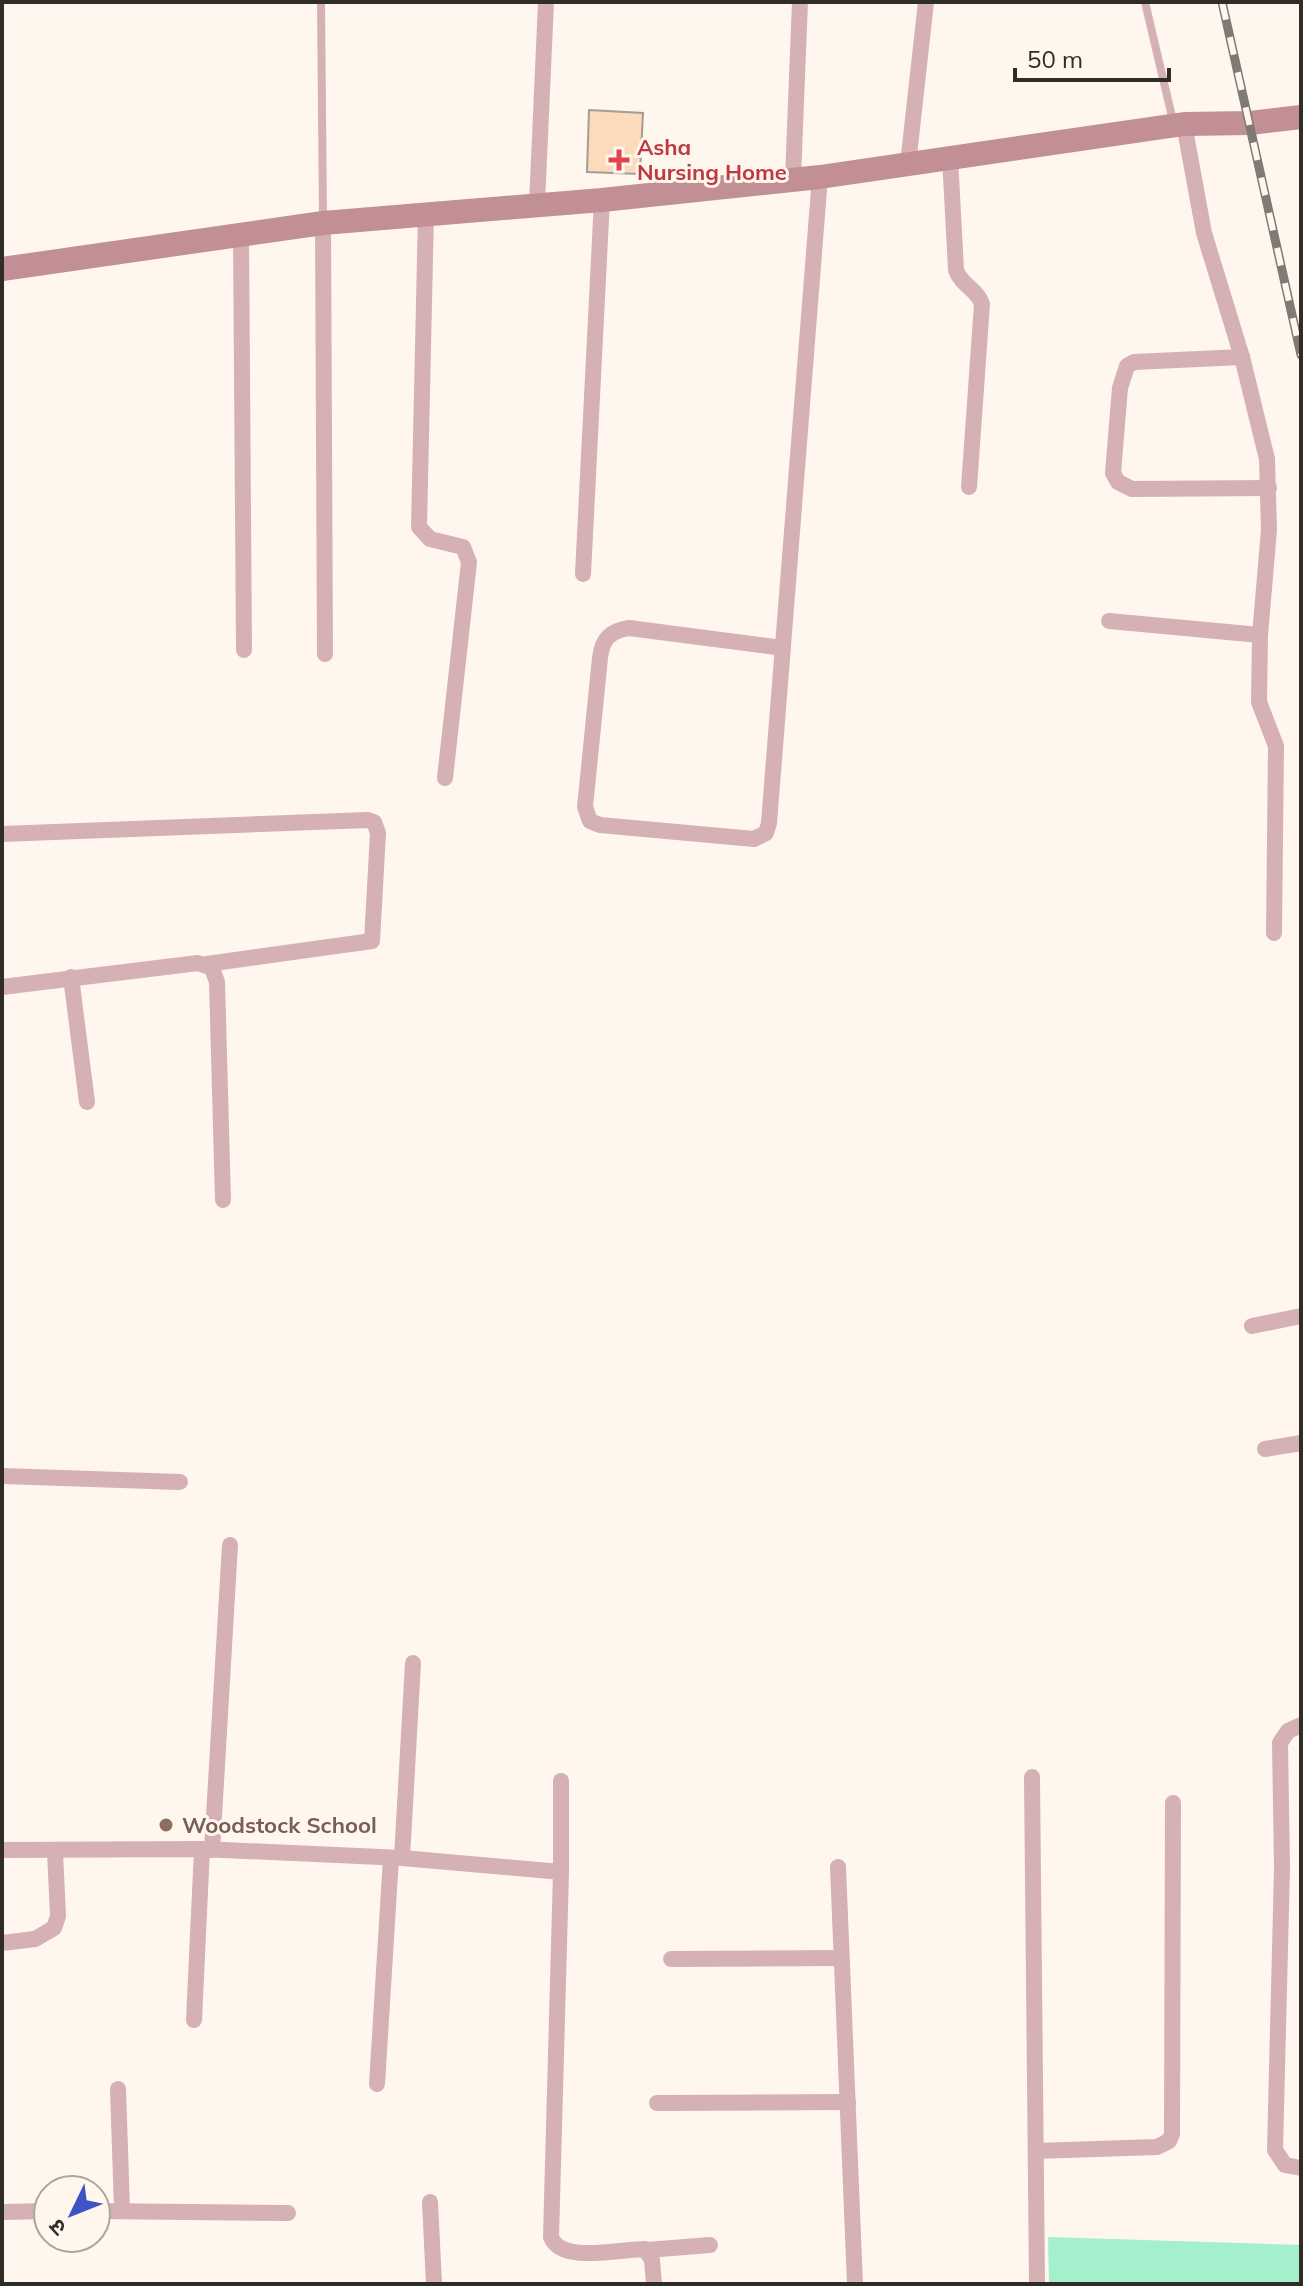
<svg xmlns="http://www.w3.org/2000/svg" width="1303" height="2286" font-family="Mulish,'Noto Sans Devanagari',sans-serif">
<style>
.green{fill:#a5f0cc}
.building{fill:#fbdbbb;stroke:#a59c94;stroke-width:2}
.lines{fill:none;stroke-linecap:round;stroke-linejoin:round}
.lane{stroke:#d5b1b5;stroke-width:8}
.street{stroke:#d5b1b5;stroke-width:16}
.secondary{stroke:#c28f95;stroke-width:24}
.rail-casing{stroke:#807a74;stroke-width:9}
.rail{stroke:#fff6ed;stroke-width:6;stroke-dasharray:18;stroke-linecap:butt}
.health-dot{fill:#e0444e;stroke:#fff6ed;stroke-width:3}
.education-dot{fill:#8d6e63;stroke:#fff6ed;stroke-width:3}
.labels{text-anchor:middle;dominant-baseline:central;stroke-width:6;stroke-linejoin:round;paint-order:stroke}
.health-label{font-size:22px;font-weight:bold;fill:#be3a42;stroke:#fff6ed;text-anchor:start}
.education-label{font-size:22px;font-weight:bold;fill:#785e54;stroke:#fff6ed;text-anchor:start}
</style>
<rect width="100%" height="100%" fill="#fff6ed"/>
<path class="green" d="M 1048,2237 L 1301,2245 L 1301,2284 L 1049,2284 Z"/>
<path class="building" d="M 589,110 L 643,113 L 640,174 L 587,172 Z"/>
<g class="lines">
<g class="lane">
<path d="M 321,2 L 323,218"/>
<path d="M 1145,2 L 1173,121"/>
</g>
<g class="street">
<path d="M 1184,124 L 1204,233 L 1242,357 L 1267,459 L 1269,530 L 1260,635 L 1259,702 L 1276,746 L 1274,933"/>
<path d="M 950,157 L 956,270 C 961,285 977,289 982,304 L 969,487"/>
<path d="M 908,164 L 926,2"/>
<path d="M 793,178 L 800,2"/>
<path d="M 537,204 L 546,2"/>
<path d="M 426,213 L 419,527 L 430,539 L 463,547 L 469,562 L 445,778"/>
<path d="M 323,223 L 325,654"/>
<path d="M 241,236 L 244,650"/>
<path d="M 1242,357 L 1134,362 L 1127,366 L 1120,388 L 1113,473 L 1118,482 L 1132,489 L 1269,488"/>
<path d="M 583,574 L 602,200"/>
<path d="M 1109,621 L 1260,635"/>
<path d="M 783,648 L 629,628 C 610,631 602,639 600,658 L 585,807 L 590,821 L 600,825 L 754,839 L 766,833 L 769,823 L 820,177"/>
<path d="M 2,834 L 368,820 L 374,822 L 378,833 L 372,941 L 207,964"/>
<path d="M 71,977 L 87,1102"/>
<path d="M 2,987 L 198,963 L 212,968 L 217,982 L 223,1200"/>
<path d="M 1252,1326 L 1301,1316"/>
<path d="M 1265,1449 L 1301,1443"/>
<path d="M 2,1476 L 180,1482"/>
<path d="M 1301,1725 L 1288,1731 L 1280,1743 L 1282,1868 L 1275,2150 L 1285,2165 L 1301,2168"/>
<path d="M 1032,1777 L 1037,2284"/>
<path d="M 2,1850 L 202,1849 L 402,1858 L 561,1872 L 551,2237 C 561,2264 620,2249 645,2249 L 652,2260 L 654,2284"/>
<path d="M 212,1850 L 230,1545"/>
<path d="M 402,1858 L 413,1663"/>
<path d="M 838,1867 L 855,2284"/>
<path d="M 561,1872 L 561,1781"/>
<path d="M 2,1943 L 35,1939 L 54,1928 L 58,1916 L 55,1852"/>
<path d="M 671,1959 L 841,1958"/>
<path d="M 194,2020 L 202,1849"/>
<path d="M 377,2084 L 391,1858"/>
<path d="M 118,2089 L 122,2210"/>
<path d="M 657,2103 L 848,2102"/>
<path d="M 1036,2151 L 1157,2147 L 1169,2141 L 1172,2134 L 1173,1803"/>
<path d="M 430,2202 L 434,2284"/>
<path d="M 96,2211 L 288,2213"/>
<path d="M 2,2212 L 48,2211"/>
<path d="M 647,2250 L 710,2245"/>
</g>
<path class="secondary" d="M 2,269 L 323,223 L 602,200 L 820,177 L 1184,124 L 1250,123 L 1301,117"/>
<defs>
<path id="rail" d="M 1222,2 L 1301,355"/>
</defs>
<use href="#rail" class="rail-casing"/>
<use href="#rail" class="rail"/>
</g>
<path class="health-dot" d="M615 148h8v8h8v8h-8v8h-8v-8h-8v-8h8z"/>
<circle class="education-dot" cx="166" cy="1825" r="8"/>
<g class="labels">
<g class="health-label">
<text x="637" y="147">Asha<tspan x="637" dy="25">Nursing Home</tspan></text>
</g>
<g class="education-label">
<text x="182" y="1825">Woodstock School</text>
</g>
</g>
<rect width="1303" height="2286" fill="none" stroke="#302d29" stroke-width="8"/>
<g transform="translate(72 2214) rotate(227)"><circle r="38" fill="#fff6ed" stroke="#aca69f" stroke-width="2"/>
<path d="M0-6L14 30L0 20L-14 30Z" fill="#3d53c6"/>
<text y="-12" font-size="22" font-weight="bold" text-anchor="middle" fill="#302d29">उ</text>
</g>
<path d="M1015 68v12h154v-12" fill="none" stroke="#302d29" stroke-width="4"/>
<text x="1027" y="68" font-size="24" fill="#302d29" stroke="#fff6ed" stroke-width="6" paint-order="stroke">50 m</text>
</svg>
